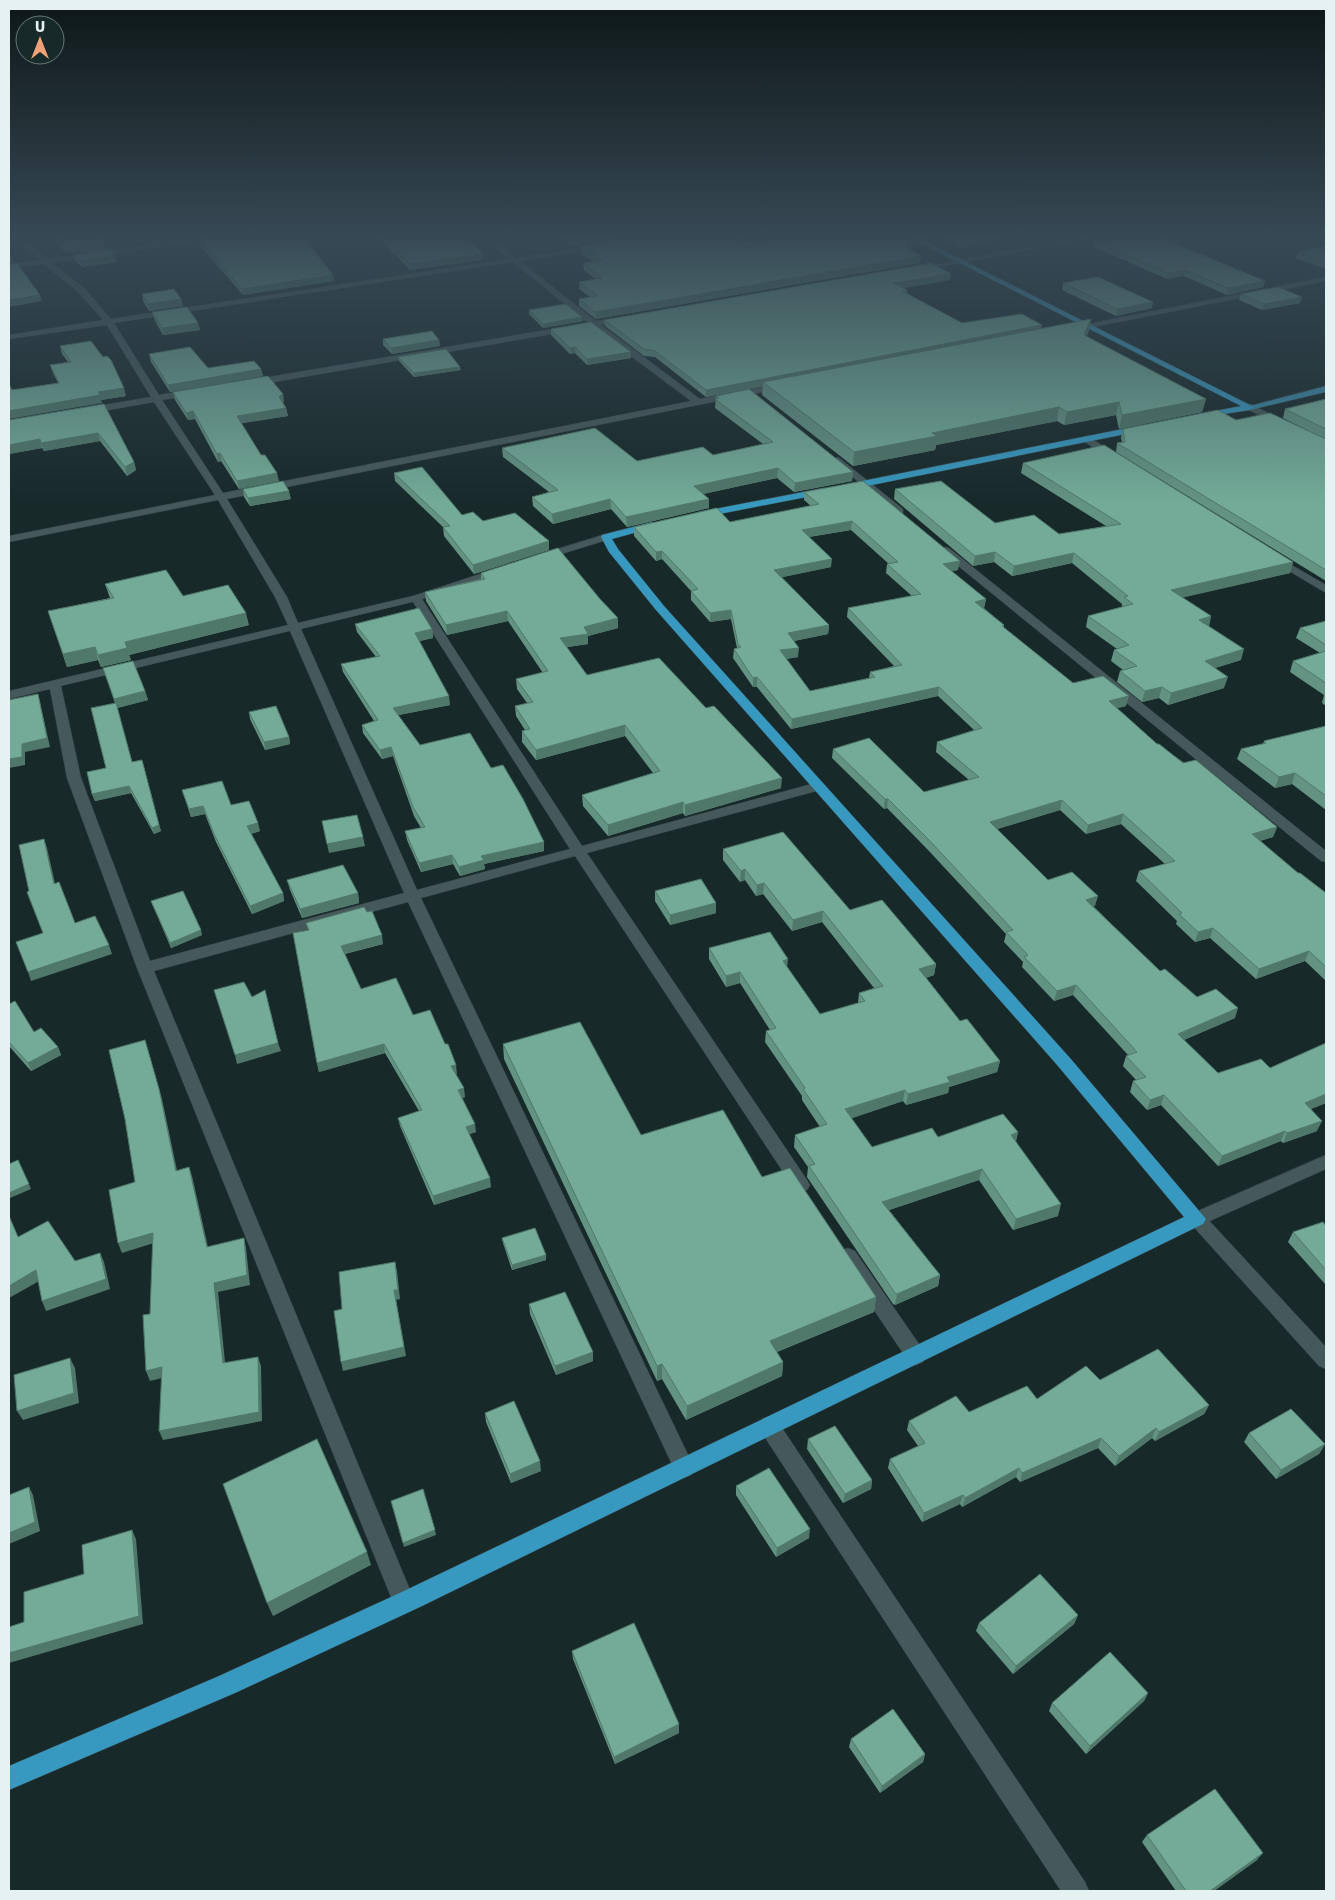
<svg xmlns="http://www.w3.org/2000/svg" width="1335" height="1900" font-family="Rubik,sans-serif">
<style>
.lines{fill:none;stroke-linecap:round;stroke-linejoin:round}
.minor-casing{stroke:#354344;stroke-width:1}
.tertiary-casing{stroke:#354344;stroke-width:1}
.primary-casing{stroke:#354344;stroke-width:1}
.trunk-casing{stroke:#354344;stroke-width:1}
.minor{fill:#46595a;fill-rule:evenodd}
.tertiary{fill:#46595a;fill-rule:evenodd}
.primary{fill:#3b89a7;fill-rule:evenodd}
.trunk{fill:#3899c0;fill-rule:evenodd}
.wall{fill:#639383;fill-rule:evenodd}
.shaded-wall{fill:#50786a}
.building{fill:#73ab98;stroke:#50786a;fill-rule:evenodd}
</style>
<rect width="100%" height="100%" fill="#18292a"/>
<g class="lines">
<defs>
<g id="minor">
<path d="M 18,239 L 25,239 L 47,259 L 188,239 L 209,239 L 52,263 L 84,288 L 111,319 L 508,259 L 485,239 L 493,239 L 516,258 L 600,245 L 604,247 L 602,248 L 520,261 L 596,321 L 626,317 L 626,321 L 601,325 L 700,399 L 783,382 L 787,385 L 783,388 L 227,499 L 287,597 L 298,623 L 413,596 L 495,569 L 503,569 L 504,571 L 503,573 L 422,599 L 582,846 L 819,782 L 826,786 L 824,789 L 587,853 L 807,1180 L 810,1185 L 807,1190 L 801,1192 L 795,1190 L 575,856 L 421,898 L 691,1461 L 694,1468 L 691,1475 L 684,1478 L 677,1475 L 408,902 L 154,971 L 415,1602 L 412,1610 L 404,1613 L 396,1610 L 393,1602 L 137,968 L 67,778 L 50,689 L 9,699 L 9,691 L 288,625 L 275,597 L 218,500 L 9,542 L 9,536 L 215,495 L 154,402 L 86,414 L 82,411 L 86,408 L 151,397 L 107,325 L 9,339 L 9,335 L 103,320 L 78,292 L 44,264 L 9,269 L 9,265 L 39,260 L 25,248 ZM 513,262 L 588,323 L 251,380 L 247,383 L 251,386 L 592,327 L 691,401 L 223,493 L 162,400 L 194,395 L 198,392 L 194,389 L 159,395 L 114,323 ZM 413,602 L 570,849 L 417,890 L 301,629 ZM 290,631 L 404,893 L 150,961 L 81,778 L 61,686 Z"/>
<path d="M 1071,239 L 1088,239 L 917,271 L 913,269 Z"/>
<path d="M 1326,277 L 1326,281 L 1073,331 L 1069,329 L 1073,327 Z"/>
<path d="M 1086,436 L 1089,437 L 1120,457 L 1118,459 L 1112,459 L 1083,441 L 1081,439 Z"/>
<path d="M 838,457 L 903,509 L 903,513 L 895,513 L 835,462 L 833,460 Z"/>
<path d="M 606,534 L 611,537 L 610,539 L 542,560 L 537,557 L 538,555 Z"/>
<path d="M 945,547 L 949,548 L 1326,851 L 1326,862 L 1321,861 L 941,552 L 940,550 L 941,548 Z"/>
<path d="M 1276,556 L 1326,585 L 1326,593 L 1272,561 L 1271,559 Z"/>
<path d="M 1197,1212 L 1203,1214 L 1326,1347 L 1326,1369 L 1319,1366 L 1191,1224 L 1188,1219 L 1191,1214 Z"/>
<path d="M 848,1248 L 855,1251 L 923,1350 L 926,1356 L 923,1362 L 916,1365 L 909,1362 L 841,1261 L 839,1256 L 841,1251 Z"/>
<path d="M 769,1417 L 776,1419 L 1085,1882 L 1089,1891 L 1061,1891 L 762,1433 L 759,1426 L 762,1419 Z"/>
</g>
<g id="tertiary">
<path d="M 1250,404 L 1285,421 L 1287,423 L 1285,425 L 1279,425 L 1247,409 L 1247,405 Z"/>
<path d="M 1326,1155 L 1326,1169 L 1203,1224 L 1197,1226 L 1191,1224 L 1188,1219 L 1191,1214 Z"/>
</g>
<path id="primary" d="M 1326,386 L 1326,392 L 1250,410 L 1246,407 Z"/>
<g id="trunk">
<path d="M 912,239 L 921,239 L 1254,407 L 1250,410 L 1199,418 L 1199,414 L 1241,406 Z"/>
<path d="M 1143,425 L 1146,426 L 1146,430 L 847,490 L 842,487 L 847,484 Z"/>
<path d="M 824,488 L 827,489 L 827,493 L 699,518 L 694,515 L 699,512 Z"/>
<path d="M 652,522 L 657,525 L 656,527 L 612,539 L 618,549 L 664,606 L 1070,1058 L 1206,1219 L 1203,1224 L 420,1607 L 235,1693 L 9,1790 L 9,1766 L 219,1676 L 404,1591 L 1184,1217 L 1058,1066 L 656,610 L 609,552 L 601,537 L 602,535 Z"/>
</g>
</defs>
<use href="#minor" class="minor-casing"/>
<use href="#tertiary" class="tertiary-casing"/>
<use href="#primary" class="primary-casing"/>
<use href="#trunk" class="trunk-casing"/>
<use href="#minor" class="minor"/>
<use href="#tertiary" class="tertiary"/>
<use href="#primary" class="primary"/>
<use href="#trunk" class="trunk"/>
</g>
<g class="wall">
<path d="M 100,239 L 104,244 L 105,249 L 67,254 L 54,240 Z"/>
<path d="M 379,239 L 467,239 L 483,254 L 483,260 L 410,270 Z"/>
<path d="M 562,239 L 616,239 L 572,246 Z"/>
<path d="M 766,239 L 915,239 L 914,242 L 910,250 L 920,263 L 596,319 L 579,306 L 579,299 L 590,297 L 579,289 L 579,282 L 595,279 L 584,270 L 583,263 L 593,261 L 581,253 L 581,246 L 743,243 Z"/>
<path d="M 944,239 L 1001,239 L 1001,240 L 959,247 Z"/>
<path d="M 200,241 L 334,281 L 243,295 L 201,247 Z"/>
<path d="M 1095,241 L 1265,281 L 1263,287 L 1227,295 L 1184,276 L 1167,279 L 1094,247 Z"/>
<path d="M 1326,246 L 1326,269 L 1296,258 L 1298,252 Z"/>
<path d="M 73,255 L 115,255 L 117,262 L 83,267 L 75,261 Z"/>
<path d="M 950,280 L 903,288 L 907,290 L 907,294 L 962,323 L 1041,329 L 1091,319 L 1089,331 L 1086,337 L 1206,399 L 1202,412 L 1119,429 L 1116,415 L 1064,425 L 1057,421 L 936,445 L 935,450 L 853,466 L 762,395 L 763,386 L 706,397 L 655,357 L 644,356 L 605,326 L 604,320 Z"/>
<path d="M 1063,283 L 1152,308 L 1116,316 L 1062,290 Z"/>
<path d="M 142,294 L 183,306 L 149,311 L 143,301 Z"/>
<path d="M 1241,294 L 1302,297 L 1300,303 L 1262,310 L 1239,300 Z"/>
<path d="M 529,310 L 582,317 L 583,321 L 543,328 L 529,314 Z"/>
<path d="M 152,312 L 198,323 L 200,330 L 163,335 L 154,319 Z"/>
<path d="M 551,329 L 631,358 L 587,365 L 575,353 L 570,354 L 551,335 Z"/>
<path d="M 383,339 L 439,340 L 440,346 L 392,354 L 383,345 Z"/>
<path d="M 60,346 L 126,396 L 101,400 L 102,403 L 12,390 L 58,383 L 53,373 L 50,365 L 68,362 L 62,354 Z"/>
<path d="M 149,354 L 208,368 L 261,369 L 263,376 L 170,392 L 151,362 Z"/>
<path d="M 398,357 L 461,370 L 414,377 L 399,361 Z"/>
<path d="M 173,392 L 284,401 L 283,403 L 286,408 L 288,416 L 241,423 L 261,455 L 279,481 L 239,489 L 221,461 L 218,462 L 195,419 L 188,420 L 175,400 Z"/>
<path d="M 716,396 L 853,472 L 852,481 L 794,492 L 777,478 L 703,494 L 709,508 L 627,527 L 611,509 L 553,524 L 533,506 L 532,497 L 549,492 L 503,457 L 502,448 L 637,461 L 713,455 L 763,444 L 715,408 Z"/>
<path d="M 1326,399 L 1326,581 L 1116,452 L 1117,443 L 1122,442 L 1121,438 L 1123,429 L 1236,420 L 1313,433 L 1283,418 L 1285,409 Z"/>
<path d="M 104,404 L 134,462 L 136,470 L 127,476 L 100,441 L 44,451 L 42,448 L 9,454 L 9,420 Z"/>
<path d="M 1023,463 L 1293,562 L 1290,573 L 1182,597 L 1211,616 L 1209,626 L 1241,660 L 1215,668 L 1224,688 L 1168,705 L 1159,698 L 1142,702 L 1117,682 L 1120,671 L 1123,670 L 1111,661 L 1114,650 L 1117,649 L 1086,627 L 1088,616 L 1122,607 L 1122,604 L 1072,563 L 1012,576 L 994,562 L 973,566 L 894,499 L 895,489 L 995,523 L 1059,534 L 1106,526 L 1021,473 Z"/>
<path d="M 394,473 L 462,515 L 549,541 L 549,550 L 474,574 L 444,536 L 443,527 L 395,481 Z"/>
<path d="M 243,489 L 291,499 L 250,506 L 244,497 Z"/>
<path d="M 804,492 L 958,570 L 951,571 L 986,599 L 984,608 L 1004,625 L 1004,628 L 1073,683 L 1126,706 L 1117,708 L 1157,744 L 1277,827 L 1273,837 L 1260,841 L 1298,873 L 1326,893 L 1326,981 L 1305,961 L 1256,979 L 1210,938 L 1195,942 L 1176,924 L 1177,921 L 1136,881 L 1139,871 L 1165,864 L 1121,824 L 1086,834 L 1060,810 L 997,829 L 1048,880 L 1095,906 L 1093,906 L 1160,971 L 1197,997 L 1235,1018 L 1184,1040 L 1218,1073 L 1270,1068 L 1326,1043 L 1326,1103 L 1311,1109 L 1317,1131 L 1283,1143 L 1281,1141 L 1218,1166 L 1161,1105 L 1147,1110 L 1130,1092 L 1133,1081 L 1136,1080 L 1123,1066 L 1126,1056 L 1128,1055 L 1073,995 L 1054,1001 L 1022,967 L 1023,962 L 1004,942 L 1006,934 L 929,851 L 887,808 L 884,809 L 832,758 L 833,749 L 924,792 L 969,780 L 936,752 L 937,742 L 974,730 L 938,696 L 791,729 L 757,687 L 753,687 L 733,658 L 734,649 L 737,648 L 731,619 L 710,622 L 691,600 L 691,591 L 662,559 L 656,561 L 634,536 L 634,527 L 730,522 L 811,506 L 804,500 ZM 851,530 L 889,564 L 887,564 L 886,573 L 912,596 L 848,608 L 847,617 L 894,666 L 870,672 L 869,678 L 810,691 L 786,659 L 798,657 L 794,641 L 828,634 L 829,625 L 782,577 L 831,567 L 809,537 Z"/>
<path d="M 481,573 L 618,628 L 588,636 L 588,644 L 567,647 L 587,675 L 781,788 L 685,816 L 683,813 L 608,836 L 583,806 L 582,795 L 653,773 L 625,736 L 536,760 L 522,742 L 522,731 L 525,730 L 516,716 L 515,706 L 527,703 L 517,689 L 516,679 L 543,673 L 508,621 L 447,635 L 426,601 L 425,592 L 481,579 Z"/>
<path d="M 105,584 L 183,596 L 249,625 L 129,655 L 131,660 L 101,667 L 98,660 L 67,667 L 48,611 L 110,598 Z"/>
<path d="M 1326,621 L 1326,706 L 1322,703 L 1324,695 L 1290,672 L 1293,661 L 1320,653 L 1296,638 L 1300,628 Z"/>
<path d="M 355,624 L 432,629 L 433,638 L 419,641 L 450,705 L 398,715 L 420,745 L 491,768 L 544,851 L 484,864 L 485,869 L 460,876 L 453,864 L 421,872 L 407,840 L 405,831 L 421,828 L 414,816 L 393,756 L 382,759 L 363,733 L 362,725 L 374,721 L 343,672 L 341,664 L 376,657 L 357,632 Z"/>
<path d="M 103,668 L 145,691 L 148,700 L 117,708 L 132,762 L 161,831 L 154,834 L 131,793 L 95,801 L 92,794 L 106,768 L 115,703 Z"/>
<path d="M 249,712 L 289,737 L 290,744 L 265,750 L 250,719 Z"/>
<path d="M 1326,726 L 1326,810 L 1292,784 L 1275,788 L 1237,759 L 1241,749 L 1263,744 L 1264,741 Z"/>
<path d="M 182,790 L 231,805 L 260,831 L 251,834 L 283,893 L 284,901 L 252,914 L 216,842 L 205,814 L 191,817 Z"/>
<path d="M 723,849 L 850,910 L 936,964 L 934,975 L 926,978 L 960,1021 L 1000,1061 L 997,1072 L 949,1087 L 948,1093 L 906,1105 L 903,1101 L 851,1118 L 872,1147 L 938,1137 L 1018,1132 L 1016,1141 L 1058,1216 L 1013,1230 L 979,1180 L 889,1210 L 940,1275 L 938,1286 L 895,1305 L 893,1304 L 807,1177 L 808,1167 L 794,1147 L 795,1135 L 820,1127 L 802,1100 L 802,1096 L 765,1042 L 766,1031 L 770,1030 L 740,983 L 726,987 L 709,959 L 709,948 L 787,967 L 820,1014 L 858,1003 L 859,993 L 874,988 L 822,922 L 792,931 L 763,894 L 756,896 L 745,880 L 740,882 L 723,860 Z"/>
<path d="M 287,880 L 358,893 L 359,903 L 302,918 L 290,890 Z"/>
<path d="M 655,891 L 716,913 L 670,925 L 655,901 Z"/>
<path d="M 151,901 L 202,935 L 171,948 Z"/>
<path d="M 306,923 L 383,944 L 345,954 L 361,989 L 413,1015 L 457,1074 L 455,1074 L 465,1097 L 462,1098 L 476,1132 L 469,1134 L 491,1187 L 434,1205 L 400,1126 L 398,1118 L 419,1111 L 385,1053 L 319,1072 L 317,1063 L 308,930 Z"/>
<path d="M 9,1004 L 34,1032 L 58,1047 L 61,1055 L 31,1071 L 9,1046 Z"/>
<path d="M 503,1044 L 641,1135 L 762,1177 L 876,1297 L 874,1312 L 777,1352 L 783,1362 L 782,1376 L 686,1420 L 662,1379 L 657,1381 L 504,1059 Z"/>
<path d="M 1326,1226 L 1326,1284 L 1325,1284 L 1288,1242 L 1293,1232 Z"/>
<path d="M 502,1238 L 546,1255 L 546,1260 L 512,1270 L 503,1243 Z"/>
<path d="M 529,1304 L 593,1361 L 556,1375 L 530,1314 Z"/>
<path d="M 1100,1380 L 1209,1405 L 1204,1414 L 1155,1441 L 1152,1438 L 1115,1466 L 1098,1448 L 1020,1482 L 1016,1477 L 962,1507 L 960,1504 L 922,1522 L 888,1468 L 890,1459 L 918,1446 L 907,1430 L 909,1421 L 969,1412 L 1037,1399 Z"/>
<path d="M 485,1413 L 541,1471 L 511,1483 L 486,1422 Z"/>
<path d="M 1249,1433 L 1325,1444 L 1319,1454 L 1276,1479 L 1244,1442 Z"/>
<path d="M 808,1439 L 872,1480 L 871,1489 L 843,1503 L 807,1449 Z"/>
<path d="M 736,1486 L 809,1538 L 776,1557 L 736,1495 Z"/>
<path d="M 1078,1615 L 1074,1624 L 1013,1674 L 976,1631 L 979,1623 Z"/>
<path d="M 572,1651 L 679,1724 L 679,1733 L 615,1764 L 573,1659 Z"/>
<path d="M 1148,1693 L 1144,1701 L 1086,1754 L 1049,1711 L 1052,1703 Z"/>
<path d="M 851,1739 L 925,1754 L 923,1762 L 880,1793 L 849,1747 Z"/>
<path d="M 1147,1835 L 1257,1860 L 1214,1891 L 1176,1891 L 1142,1842 Z"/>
</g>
<g class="shaded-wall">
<path d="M 572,239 L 616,239 L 572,246 Z"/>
<path d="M 913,239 L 915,239 L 914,242 L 907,256 L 908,249 Z"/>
<path d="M 964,239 L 1001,239 L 1001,240 L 959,247 L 960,240 Z"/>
<path d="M 104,244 L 105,249 L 67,254 L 65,249 Z"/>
<path d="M 483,254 L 483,260 L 410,270 L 410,264 Z"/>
<path d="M 115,255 L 117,262 L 83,267 L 81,261 Z"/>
<path d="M 12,256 L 14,262 L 9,264 L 9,257 Z"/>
<path d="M 921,256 L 920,263 L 596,319 L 595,312 Z"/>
<path d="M 1185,270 L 1184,276 L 1167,279 L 1168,273 Z"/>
<path d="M 951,274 L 950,280 L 893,290 L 894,283 Z"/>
<path d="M 333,275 L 334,281 L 243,295 L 242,289 Z"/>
<path d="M 1265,281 L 1263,287 L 1227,295 L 1228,288 Z"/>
<path d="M 40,295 L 42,301 L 9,307 L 9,300 Z"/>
<path d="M 1302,297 L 1300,303 L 1262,310 L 1264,304 Z"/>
<path d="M 181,299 L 183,306 L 149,311 L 148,304 Z"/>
<path d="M 1153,302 L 1152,308 L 1116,316 L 1117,309 Z"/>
<path d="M 582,317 L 583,321 L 543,328 L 543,324 Z"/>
<path d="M 1091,319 L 1089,331 L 1081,348 L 1084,335 Z"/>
<path d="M 198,323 L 200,330 L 163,335 L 162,328 Z"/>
<path d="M 1042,325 L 1041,331 L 763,382 L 763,386 L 706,397 L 706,390 Z"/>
<path d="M 439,340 L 440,346 L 392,354 L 391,348 Z"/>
<path d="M 575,347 L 575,353 L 570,354 L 570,348 Z"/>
<path d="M 631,352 L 631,358 L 587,365 L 587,359 Z"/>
<path d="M 460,367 L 461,370 L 414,377 L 414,373 Z"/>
<path d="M 261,369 L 263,376 L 170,392 L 168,385 Z"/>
<path d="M 124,388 L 126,396 L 101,400 L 102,403 L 9,419 L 9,411 L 98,392 Z"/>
<path d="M 283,394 L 284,401 L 280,405 L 279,397 Z"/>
<path d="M 1206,399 L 1202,412 L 1119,429 L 1122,415 Z"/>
<path d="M 1119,402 L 1116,415 L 1064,425 L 1067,412 Z"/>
<path d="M 1059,407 L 1057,421 L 936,445 L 935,450 L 853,466 L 854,452 L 932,433 Z"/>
<path d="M 286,408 L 288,416 L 238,424 L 237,416 Z"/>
<path d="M 193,411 L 195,419 L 188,420 L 186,413 Z"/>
<path d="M 98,433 L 100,441 L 44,451 L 41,443 Z"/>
<path d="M 40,439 L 42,448 L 9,454 L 9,445 Z"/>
<path d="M 220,453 L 221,461 L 218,462 L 217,454 Z"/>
<path d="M 134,462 L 136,470 L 127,476 L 125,467 Z"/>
<path d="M 778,468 L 777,478 L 694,496 L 694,486 Z"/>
<path d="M 853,472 L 852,481 L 794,492 L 795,483 Z"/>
<path d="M 277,473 L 279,481 L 239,489 L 237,481 Z"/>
<path d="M 289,491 L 291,499 L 250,506 L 248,498 Z"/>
<path d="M 610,499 L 611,509 L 553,524 L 552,514 Z"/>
<path d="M 709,499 L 709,508 L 627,527 L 626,517 Z"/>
<path d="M 852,521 L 851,530 L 801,538 L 802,530 Z"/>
<path d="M 549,541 L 549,550 L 474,574 L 473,565 Z"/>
<path d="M 662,551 L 662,559 L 656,561 L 656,552 Z"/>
<path d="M 995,552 L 994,562 L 973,566 L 975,556 Z"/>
<path d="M 1074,553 L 1072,563 L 1012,576 L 1014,566 Z"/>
<path d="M 832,559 L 831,567 L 774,579 L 774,570 Z"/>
<path d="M 960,561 L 958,570 L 942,573 L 943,564 Z"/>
<path d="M 1293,562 L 1290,573 L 1168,601 L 1171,590 Z"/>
<path d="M 986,599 L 984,608 L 974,611 L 975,602 Z"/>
<path d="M 731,610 L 731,619 L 710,622 L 710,613 Z"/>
<path d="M 507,611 L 508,621 L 447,635 L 446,625 Z"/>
<path d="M 246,613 L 249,625 L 129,655 L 131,660 L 101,667 L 98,655 L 125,642 Z"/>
<path d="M 1211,616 L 1208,627 L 1199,620 Z"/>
<path d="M 618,618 L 618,628 L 588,636 L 588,644 L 561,648 L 560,638 L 584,627 Z"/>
<path d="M 829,625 L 828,634 L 788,642 L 788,633 Z"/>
<path d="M 432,629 L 433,638 L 416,642 L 415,633 Z"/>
<path d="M 95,647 L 98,660 L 67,667 L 63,654 Z"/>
<path d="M 799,648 L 798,657 L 780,660 L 780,650 Z"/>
<path d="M 1244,649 L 1241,660 L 1202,672 L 1205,661 Z"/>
<path d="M 757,677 L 757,687 L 753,687 L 753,678 Z"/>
<path d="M 1228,677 L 1224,688 L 1168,705 L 1171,693 Z"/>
<path d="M 939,687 L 938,696 L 791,729 L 792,719 Z"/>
<path d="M 1162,687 L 1159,698 L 1142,702 L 1145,691 Z"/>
<path d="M 145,691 L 148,700 L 117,708 L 114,699 Z"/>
<path d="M 38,694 L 40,702 L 50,747 L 25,752 L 25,765 L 9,768 L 9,759 L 22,744 Z"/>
<path d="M 449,696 L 450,705 L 394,716 L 393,708 Z"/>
<path d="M 1129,696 L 1126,706 L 1107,711 L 1109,701 Z"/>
<path d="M 625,725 L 625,736 L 536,760 L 536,750 Z"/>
<path d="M 289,737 L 290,744 L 265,750 L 264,742 Z"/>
<path d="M 391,747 L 393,756 L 382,759 L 380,750 Z"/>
<path d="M 142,760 L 161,831 L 154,834 L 152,828 Z"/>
<path d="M 1295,773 L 1292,784 L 1275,788 L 1279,777 Z"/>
<path d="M 782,778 L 781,788 L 685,816 L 685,805 Z"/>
<path d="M 129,786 L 131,793 L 95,801 L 92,794 Z"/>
<path d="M 885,799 L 888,799 L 887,808 L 884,809 Z"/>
<path d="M 1062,800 L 1060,810 L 988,832 L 990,822 Z"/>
<path d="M 683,802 L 683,813 L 608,836 L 608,825 Z"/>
<path d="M 203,806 L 205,814 L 191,817 L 189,809 Z"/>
<path d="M 1123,814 L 1121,824 L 1086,834 L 1088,825 Z"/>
<path d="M 258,823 L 260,831 L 249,834 L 247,826 Z"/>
<path d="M 1277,827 L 1273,837 L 1248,844 L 1252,834 Z"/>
<path d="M 363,837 L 365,846 L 329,853 L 327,844 Z"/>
<path d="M 44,839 L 47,848 L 57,892 L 54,884 Z"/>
<path d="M 544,842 L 544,851 L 484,864 L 485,869 L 460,876 L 459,867 L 481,856 Z"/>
<path d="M 452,855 L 453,864 L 421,872 L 419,863 Z"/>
<path d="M 745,869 L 745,880 L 740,882 L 741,871 Z"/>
<path d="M 764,883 L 763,894 L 756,896 L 757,885 Z"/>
<path d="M 283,893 L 284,901 L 252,914 L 250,906 Z"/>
<path d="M 358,893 L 359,903 L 302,918 L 300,909 Z"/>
<path d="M 1098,896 L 1095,906 L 1083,910 L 1086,900 Z"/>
<path d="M 716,903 L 716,913 L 670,925 L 670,915 Z"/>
<path d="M 823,911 L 822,922 L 792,931 L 793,920 Z"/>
<path d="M 1213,928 L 1210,938 L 1195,942 L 1198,932 Z"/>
<path d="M 201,930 L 202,935 L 171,948 L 170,943 Z"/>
<path d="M 382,935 L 383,944 L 343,954 L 341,946 Z"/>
<path d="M 109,945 L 112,954 L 31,981 L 28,972 Z"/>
<path d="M 1309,951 L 1305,961 L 1256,979 L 1259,969 Z"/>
<path d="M 788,959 L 787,970 L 783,961 Z"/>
<path d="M 936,964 L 934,975 L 917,981 L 919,969 Z"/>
<path d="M 740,972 L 740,983 L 726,987 L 726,976 Z"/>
<path d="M 1076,985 L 1073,995 L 1054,1001 L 1057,991 Z"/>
<path d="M 1238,1008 L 1235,1018 L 1174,1044 L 1178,1034 Z"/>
<path d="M 145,1040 L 162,1099 L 179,1180 L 176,1171 Z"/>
<path d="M 278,1043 L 281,1051 L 237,1064 L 235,1055 Z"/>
<path d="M 384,1044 L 385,1053 L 319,1072 L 317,1063 Z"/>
<path d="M 58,1047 L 61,1055 L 31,1071 L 28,1063 Z"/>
<path d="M 1000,1061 L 997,1072 L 949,1087 L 948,1093 L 906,1105 L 908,1094 L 947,1077 Z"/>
<path d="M 456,1065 L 457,1074 L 452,1075 L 451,1066 Z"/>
<path d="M 464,1088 L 465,1097 L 459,1099 L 458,1090 Z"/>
<path d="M 905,1090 L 903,1101 L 844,1121 L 845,1109 Z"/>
<path d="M 1326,1094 L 1326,1103 L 1300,1113 L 1305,1103 Z"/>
<path d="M 1164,1095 L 1161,1105 L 1147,1110 L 1150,1100 Z"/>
<path d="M 1322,1121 L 1317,1131 L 1283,1143 L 1287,1133 Z"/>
<path d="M 475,1124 L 476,1132 L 467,1135 L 466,1127 Z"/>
<path d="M 1285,1131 L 1281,1141 L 1218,1166 L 1222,1156 Z"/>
<path d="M 1018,1132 L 1015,1143 L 1011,1135 Z"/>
<path d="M 189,1167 L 192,1176 L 210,1256 L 207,1247 Z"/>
<path d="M 982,1169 L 979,1180 L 880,1213 L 882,1202 Z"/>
<path d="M 490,1178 L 491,1187 L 434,1205 L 433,1196 Z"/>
<path d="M 29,1184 L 31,1189 L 10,1198 L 9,1193 Z"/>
<path d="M 1061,1204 L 1058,1216 L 1013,1230 L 1016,1219 Z"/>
<path d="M 153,1233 L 157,1242 L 122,1253 L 118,1243 Z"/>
<path d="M 244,1238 L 246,1248 L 250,1285 L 218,1292 L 226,1372 L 223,1363 L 214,1283 Z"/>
<path d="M 100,1253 L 104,1262 L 110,1289 L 46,1311 L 42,1301 Z"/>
<path d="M 546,1255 L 546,1260 L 512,1270 L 512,1265 Z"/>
<path d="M 395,1262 L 397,1271 L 400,1299 L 396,1300 L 406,1356 L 343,1371 L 341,1362 L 394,1290 Z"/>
<path d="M 36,1270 L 41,1280 L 9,1298 L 9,1286 Z"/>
<path d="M 940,1275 L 938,1286 L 895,1305 L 897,1294 Z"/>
<path d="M 876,1297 L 874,1312 L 768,1355 L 770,1341 Z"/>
<path d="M 593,1352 L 593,1361 L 556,1375 L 555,1366 Z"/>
<path d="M 258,1357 L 261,1366 L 262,1421 L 163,1440 L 159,1431 Z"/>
<path d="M 70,1358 L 75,1368 L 79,1403 L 23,1420 L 17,1411 Z"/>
<path d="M 783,1362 L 782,1376 L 686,1420 L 687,1406 Z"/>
<path d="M 662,1364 L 662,1379 L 657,1381 L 657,1366 Z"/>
<path d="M 162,1367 L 166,1377 L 150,1381 L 146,1371 Z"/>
<path d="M 1209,1405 L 1204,1414 L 1155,1441 L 1159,1432 Z"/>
<path d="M 1156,1428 L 1152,1438 L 1115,1466 L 1119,1456 Z"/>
<path d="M 1101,1438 L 1098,1448 L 1020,1482 L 1022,1473 Z"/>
<path d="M 1325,1444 L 1319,1454 L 1276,1479 L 1281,1470 Z"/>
<path d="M 540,1461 L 541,1471 L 511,1483 L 510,1474 Z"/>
<path d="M 1019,1468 L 1016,1477 L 962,1507 L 965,1498 Z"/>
<path d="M 872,1480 L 871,1489 L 843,1503 L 845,1494 Z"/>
<path d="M 29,1487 L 33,1495 L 40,1531 L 9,1544 L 9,1533 Z"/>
<path d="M 963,1495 L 960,1504 L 922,1522 L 924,1513 Z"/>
<path d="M 810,1529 L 809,1538 L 776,1557 L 777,1548 Z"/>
<path d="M 132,1530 L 136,1539 L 143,1624 L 9,1663 L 9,1653 Z"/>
<path d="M 435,1530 L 436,1535 L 404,1547 L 403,1543 Z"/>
<path d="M 367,1552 L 371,1565 L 273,1616 L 267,1603 Z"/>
<path d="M 1078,1615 L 1074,1624 L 1013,1674 L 1016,1666 Z"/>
<path d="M 1148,1693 L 1144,1701 L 1086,1754 L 1090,1746 Z"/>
<path d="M 679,1724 L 679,1733 L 615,1764 L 614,1757 Z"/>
<path d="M 925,1754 L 923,1762 L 880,1793 L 882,1786 Z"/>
<path d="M 1263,1853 L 1257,1860 L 1214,1891 L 1210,1891 Z"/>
</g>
<g class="building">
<path d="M 57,239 L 100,239 L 104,244 L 65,249 Z"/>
<path d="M 212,239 L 305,239 L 333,275 L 242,289 L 200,241 Z"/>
<path d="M 385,239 L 467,239 L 483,254 L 410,264 Z"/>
<path d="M 618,239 L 737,239 L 743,243 L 766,239 L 913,239 L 908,249 L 921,256 L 595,312 L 579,299 L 598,296 L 579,282 L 602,278 L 583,263 L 602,260 L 581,246 Z"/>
<path d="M 1106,239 L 1164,239 L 1265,281 L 1228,288 L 1185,270 L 1168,273 L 1095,241 Z"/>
<path d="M 1326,246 L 1326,263 L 1298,252 Z"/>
<path d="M 110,249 L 115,255 L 81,261 L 73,255 Z"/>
<path d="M 17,263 L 40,295 L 9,300 L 9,264 Z"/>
<path d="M 931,263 L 951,274 L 894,283 L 907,290 L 902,291 L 962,323 L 1022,314 L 1042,325 L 706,390 L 655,351 L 644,349 L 604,320 Z"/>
<path d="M 1098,277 L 1153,302 L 1117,309 L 1063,283 Z"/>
<path d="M 1278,287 L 1302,297 L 1264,304 L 1241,294 Z"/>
<path d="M 174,289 L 181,299 L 148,304 L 142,294 Z"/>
<path d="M 566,304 L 582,317 L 543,324 L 529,310 Z"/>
<path d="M 187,307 L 198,323 L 162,328 L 152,312 Z"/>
<path d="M 1091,319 L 1084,335 L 1206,399 L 1122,415 L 1119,402 L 1067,412 L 1059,407 L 932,433 L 937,436 L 854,452 L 763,382 Z"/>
<path d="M 591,322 L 631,352 L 587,359 L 575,347 L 570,348 L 551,329 Z"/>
<path d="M 432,331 L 439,340 L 391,348 L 383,339 Z"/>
<path d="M 91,341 L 103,357 L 107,356 L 111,360 L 124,388 L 98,392 L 100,395 L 9,411 L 9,384 L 12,390 L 59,383 L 50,365 L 71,362 L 60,346 Z"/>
<path d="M 190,347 L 208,368 L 254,361 L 261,369 L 168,385 L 149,354 Z"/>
<path d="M 446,349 L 460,367 L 414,373 L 398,357 Z"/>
<path d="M 268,376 L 283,394 L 279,397 L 286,408 L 237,416 L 261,455 L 265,455 L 277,473 L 237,481 L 220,453 L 217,454 L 193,411 L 186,413 L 173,392 Z"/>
<path d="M 749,389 L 853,472 L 795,483 L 778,468 L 694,486 L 709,499 L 626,517 L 610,499 L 552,514 L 532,497 L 558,490 L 502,448 L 595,428 L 637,461 L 703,447 L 713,455 L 773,442 L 715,399 L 719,398 L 716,396 Z"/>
<path d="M 1326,399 L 1326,429 L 1285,409 Z"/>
<path d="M 104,404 L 134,462 L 125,467 L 98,433 L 41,443 L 40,439 L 9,445 L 9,420 Z"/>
<path d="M 1218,410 L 1236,420 L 1270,413 L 1326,439 L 1326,570 L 1117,443 L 1125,442 L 1123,429 Z"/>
<path d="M 1104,445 L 1293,562 L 1171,590 L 1211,616 L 1199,620 L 1244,649 L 1205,661 L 1228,677 L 1171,693 L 1162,687 L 1145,691 L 1120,671 L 1137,666 L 1114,650 L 1129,645 L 1088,616 L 1133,604 L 1124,597 L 1128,596 L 1074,553 L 1014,566 L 995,552 L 975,556 L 895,489 L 941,481 L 995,523 L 1034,515 L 1059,534 L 1121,524 L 1023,463 Z"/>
<path d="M 422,467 L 462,515 L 473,512 L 483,521 L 515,513 L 549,541 L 473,565 L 443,527 L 450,526 L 394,473 Z"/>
<path d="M 283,481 L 289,491 L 248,498 L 243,489 Z"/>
<path d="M 863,481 L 960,561 L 943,564 L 986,599 L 975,602 L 1004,625 L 1002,626 L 1073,683 L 1103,676 L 1129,696 L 1109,701 L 1157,744 L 1159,744 L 1183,763 L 1196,760 L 1277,827 L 1252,834 L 1298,873 L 1300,873 L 1326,893 L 1326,967 L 1309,951 L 1259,969 L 1213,928 L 1198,932 L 1179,914 L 1182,913 L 1139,871 L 1175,861 L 1123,814 L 1088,825 L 1062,800 L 990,822 L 1048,880 L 1072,872 L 1098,896 L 1086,900 L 1160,971 L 1165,969 L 1197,997 L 1216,989 L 1238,1008 L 1178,1034 L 1218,1073 L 1261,1059 L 1270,1068 L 1326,1043 L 1326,1094 L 1305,1103 L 1322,1121 L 1287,1133 L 1285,1131 L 1222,1156 L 1164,1095 L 1150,1100 L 1133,1081 L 1146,1077 L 1126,1056 L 1137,1052 L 1076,985 L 1057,991 L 1024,957 L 1028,955 L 1006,932 L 1013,930 L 930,841 L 888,799 L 885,799 L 833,749 L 869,738 L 924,792 L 979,777 L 937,742 L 982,728 L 939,687 L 792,719 L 757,677 L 753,678 L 734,649 L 741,647 L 738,644 L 731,610 L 710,613 L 691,591 L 698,589 L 662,551 L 656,552 L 634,527 L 717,508 L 730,522 L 819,504 L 804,492 ZM 852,521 L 898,562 L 887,564 L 921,594 L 848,608 L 902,665 L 870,672 L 875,677 L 810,691 L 780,650 L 799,648 L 788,633 L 829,625 L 774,570 L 832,559 L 802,530 Z"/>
<path d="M 558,548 L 600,599 L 618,618 L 584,627 L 588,634 L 560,638 L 587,675 L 659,658 L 706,708 L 714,706 L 782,778 L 685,805 L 683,802 L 608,825 L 582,795 L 660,771 L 625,725 L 536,750 L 522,731 L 530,729 L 515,706 L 533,702 L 516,679 L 548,671 L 507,611 L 446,625 L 425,592 L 485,579 L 481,573 Z"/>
<path d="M 166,570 L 183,596 L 228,585 L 246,613 L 125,642 L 127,648 L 98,655 L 95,647 L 63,654 L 48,611 L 114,598 L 105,584 Z"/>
<path d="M 419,608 L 432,629 L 415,633 L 449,696 L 393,708 L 420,745 L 470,733 L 491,768 L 503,765 L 523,799 L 544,842 L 481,856 L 484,860 L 459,867 L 452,855 L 419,863 L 405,831 L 425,827 L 413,807 L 391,747 L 380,750 L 362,725 L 378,720 L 341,664 L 380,656 L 355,624 Z"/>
<path d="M 1326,621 L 1326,645 L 1300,628 Z"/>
<path d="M 1326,651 L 1326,683 L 1293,661 Z"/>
<path d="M 133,661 L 145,691 L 114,699 L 103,668 Z"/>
<path d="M 38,694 L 47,738 L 22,744 L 22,757 L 9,759 L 9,700 Z"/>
<path d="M 116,703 L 132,762 L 142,760 L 159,825 L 152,828 L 129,786 L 92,794 L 87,772 L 106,768 L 91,708 Z"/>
<path d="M 276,706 L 289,737 L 264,742 L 249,712 Z"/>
<path d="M 1326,726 L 1326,796 L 1295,773 L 1279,777 L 1241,749 L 1266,743 L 1264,741 Z"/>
<path d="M 222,781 L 231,805 L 249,801 L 258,823 L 247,826 L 283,893 L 250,906 L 214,834 L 203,806 L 189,809 L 182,790 Z"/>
<path d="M 357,815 L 363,837 L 327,844 L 322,821 Z"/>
<path d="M 783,832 L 850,910 L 882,900 L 936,964 L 919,969 L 960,1021 L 967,1019 L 1000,1061 L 947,1077 L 950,1082 L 908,1094 L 905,1090 L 845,1109 L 872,1147 L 932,1128 L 938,1137 L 1003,1114 L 1018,1132 L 1011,1135 L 1061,1204 L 1016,1219 L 982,1169 L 882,1202 L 940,1275 L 897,1294 L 895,1293 L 809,1166 L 815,1164 L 795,1135 L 827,1124 L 803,1089 L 805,1088 L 766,1031 L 776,1028 L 740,972 L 726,976 L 709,948 L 770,932 L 788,959 L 783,961 L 820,1014 L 865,1001 L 859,993 L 883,986 L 823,911 L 793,920 L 764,883 L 757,885 L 745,869 L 741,871 L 723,849 Z"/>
<path d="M 44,839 L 54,884 L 59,882 L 75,923 L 95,916 L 109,945 L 28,972 L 16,942 L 43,933 L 27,892 L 29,891 L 19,845 Z"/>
<path d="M 343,865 L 358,893 L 300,909 L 287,880 Z"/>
<path d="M 701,879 L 716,903 L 670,915 L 655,891 Z"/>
<path d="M 183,891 L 201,930 L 170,943 L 151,901 Z"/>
<path d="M 364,907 L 367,912 L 372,911 L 382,935 L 341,946 L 361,989 L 396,978 L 413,1015 L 430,1010 L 445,1044 L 448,1044 L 456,1065 L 451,1066 L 464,1088 L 458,1090 L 475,1124 L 466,1127 L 490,1178 L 433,1196 L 398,1118 L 422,1110 L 384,1044 L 317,1063 L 293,933 L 309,930 L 306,923 Z"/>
<path d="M 244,982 L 252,997 L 265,990 L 278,1043 L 235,1055 L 214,990 Z"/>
<path d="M 15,1001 L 34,1032 L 41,1028 L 58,1047 L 28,1063 L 9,1042 L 9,1004 Z"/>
<path d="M 580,1022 L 641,1135 L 723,1110 L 762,1177 L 790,1168 L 876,1297 L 770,1341 L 783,1362 L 687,1406 L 662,1364 L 657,1366 L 503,1044 Z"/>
<path d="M 145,1040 L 159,1089 L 176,1171 L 189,1167 L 207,1247 L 244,1238 L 247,1275 L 214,1283 L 223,1363 L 258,1357 L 259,1412 L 159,1431 L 162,1367 L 146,1371 L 143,1315 L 150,1314 L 153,1233 L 118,1243 L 109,1190 L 135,1182 L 125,1119 L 109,1050 Z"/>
<path d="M 18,1160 L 29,1184 L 9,1193 L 9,1164 Z"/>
<path d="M 9,1216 L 18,1237 L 48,1221 L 75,1261 L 100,1253 L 106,1279 L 42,1301 L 36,1270 L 9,1286 Z"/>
<path d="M 1323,1222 L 1326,1226 L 1326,1270 L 1293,1232 Z"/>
<path d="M 535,1228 L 546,1255 L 512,1265 L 502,1238 Z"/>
<path d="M 395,1262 L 398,1290 L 394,1290 L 404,1347 L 341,1362 L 334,1311 L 342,1309 L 339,1272 Z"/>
<path d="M 565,1292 L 593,1352 L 555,1366 L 529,1304 Z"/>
<path d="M 1158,1349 L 1209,1405 L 1159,1432 L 1156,1428 L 1119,1456 L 1101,1438 L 1022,1473 L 1019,1468 L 965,1498 L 963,1495 L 924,1513 L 890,1459 L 925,1443 L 909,1421 L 956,1396 L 969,1412 L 1027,1386 L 1037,1399 L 1086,1366 L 1100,1380 Z"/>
<path d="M 70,1358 L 74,1393 L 17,1411 L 14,1375 Z"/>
<path d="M 514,1401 L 540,1461 L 510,1474 L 485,1413 Z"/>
<path d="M 1291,1409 L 1325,1444 L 1281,1470 L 1249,1433 Z"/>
<path d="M 835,1426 L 872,1480 L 845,1494 L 808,1439 Z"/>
<path d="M 317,1439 L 367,1552 L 267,1603 L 223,1484 Z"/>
<path d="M 769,1468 L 810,1529 L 777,1548 L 736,1486 Z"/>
<path d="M 29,1487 L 35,1522 L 9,1533 L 9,1495 Z"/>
<path d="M 423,1489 L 435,1530 L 403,1543 L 391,1501 Z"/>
<path d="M 132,1530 L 139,1616 L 9,1653 L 9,1627 L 24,1622 L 24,1592 L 84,1574 L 82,1545 Z"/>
<path d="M 1040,1574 L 1078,1615 L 1016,1666 L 979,1623 Z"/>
<path d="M 634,1623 L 679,1724 L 614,1757 L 572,1651 Z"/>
<path d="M 1110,1652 L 1148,1693 L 1090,1746 L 1052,1703 Z"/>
<path d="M 893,1709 L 925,1754 L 882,1786 L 851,1739 Z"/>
<path d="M 1215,1789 L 1263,1853 L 1210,1891 L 1186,1891 L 1147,1835 Z"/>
</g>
<linearGradient id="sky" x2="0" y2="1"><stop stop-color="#0d1717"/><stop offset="0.47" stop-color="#374955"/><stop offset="1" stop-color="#374955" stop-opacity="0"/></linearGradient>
<rect width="1335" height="505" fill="url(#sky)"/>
<rect width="1335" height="1900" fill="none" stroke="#e6f1f2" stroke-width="20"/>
<g transform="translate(40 40)"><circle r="24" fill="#18292a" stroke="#6a797a"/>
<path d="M0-4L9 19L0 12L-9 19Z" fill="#efa377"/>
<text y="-8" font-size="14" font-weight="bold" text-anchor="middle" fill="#e6f1f2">U</text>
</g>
</svg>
